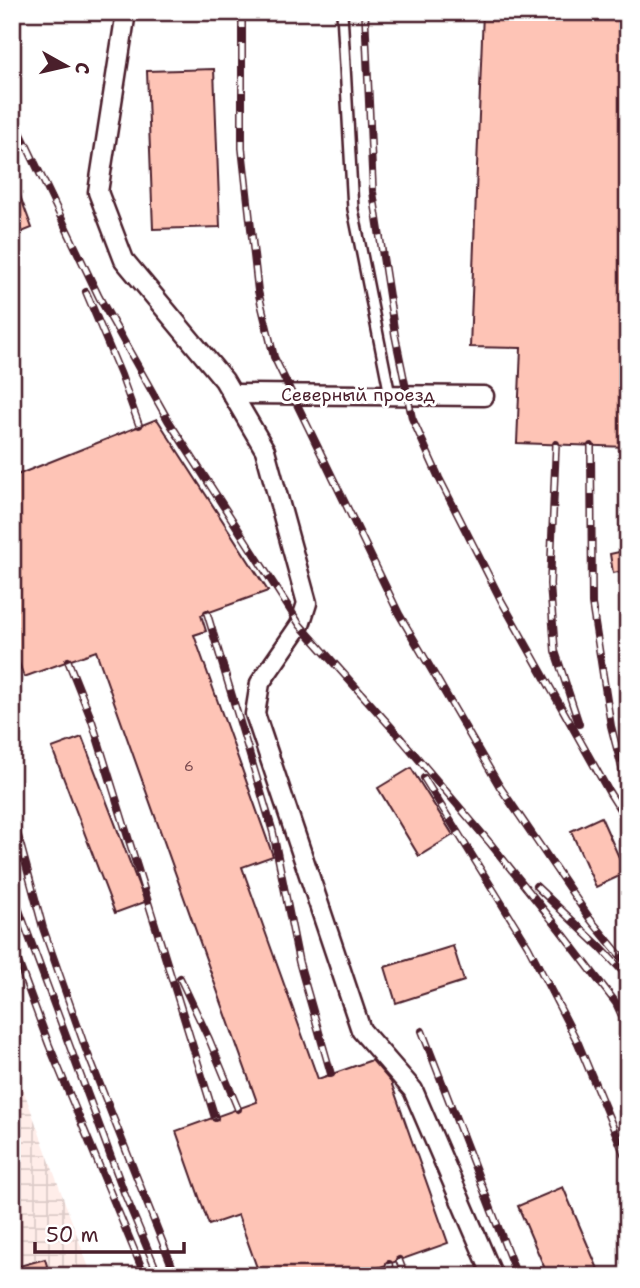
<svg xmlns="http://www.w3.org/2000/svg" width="640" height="1288" font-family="'Shantell Sans',sans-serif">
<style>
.industrial{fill:url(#industrial-grid)}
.building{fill:#fec4b6;stroke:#4a1f2b;stroke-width:2}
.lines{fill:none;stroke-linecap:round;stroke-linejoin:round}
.service-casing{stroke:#4a1f2b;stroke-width:14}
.minor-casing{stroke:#4a1f2b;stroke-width:23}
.service{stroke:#fff;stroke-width:9}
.minor{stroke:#fff;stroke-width:18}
.rail-casing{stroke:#4a1f2b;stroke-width:8}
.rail{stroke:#fff;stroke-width:5;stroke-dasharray:16;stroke-linecap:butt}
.labels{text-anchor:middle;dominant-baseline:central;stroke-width:6;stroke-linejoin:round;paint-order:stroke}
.number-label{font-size:14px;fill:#77484e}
.street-label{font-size:18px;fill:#4a1f2b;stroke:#fff}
</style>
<defs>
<pattern id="industrial-grid" width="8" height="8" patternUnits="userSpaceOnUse" patternTransform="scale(1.75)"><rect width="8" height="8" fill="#ffede9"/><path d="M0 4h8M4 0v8" fill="none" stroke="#dccbc8"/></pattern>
</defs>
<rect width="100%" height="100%" fill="#fff"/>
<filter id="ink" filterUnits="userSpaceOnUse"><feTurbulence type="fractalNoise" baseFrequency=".0143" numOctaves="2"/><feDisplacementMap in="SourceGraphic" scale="14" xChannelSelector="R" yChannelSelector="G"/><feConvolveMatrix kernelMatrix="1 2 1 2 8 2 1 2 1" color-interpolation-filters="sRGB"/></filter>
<g filter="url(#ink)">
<path class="industrial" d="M 12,1059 L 92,1276 L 12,1276 Z"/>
<g class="building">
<path d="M 483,12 L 628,12 L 627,447 L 517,443 L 521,348 L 470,347 Z"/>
<path d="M 214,69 L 220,227 L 153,229 L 147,71 Z"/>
<path d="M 12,180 L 14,180 L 32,228 L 17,234 L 12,222 Z"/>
<path d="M 157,419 L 268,591 L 201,615 L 206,631 L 194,635 L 273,856 L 242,867 L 318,1079 L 372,1060 L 391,1082 L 448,1243 L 355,1276 L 260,1276 L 238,1215 L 209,1225 L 176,1131 L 257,1102 L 96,651 L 24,677 L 12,643 L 12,477 Z"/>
<path d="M 628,550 L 628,570 L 613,573 L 610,554 Z"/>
<path d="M 82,737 L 145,902 L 115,913 L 52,748 Z"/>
<path d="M 411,768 L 453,835 L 419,856 L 378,788 Z"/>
<path d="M 601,817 L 626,873 L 596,887 L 571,831 Z"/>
<path d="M 453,946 L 464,981 L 396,1003 L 385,967 Z"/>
<path d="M 563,1187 L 598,1269 L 582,1276 L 548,1276 L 518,1206 Z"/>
<path d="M 45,1259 L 50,1276 L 12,1276 L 12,1268 Z"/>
</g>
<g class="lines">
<defs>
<path id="service" d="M 342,12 L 353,209 L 390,395"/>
<g id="minor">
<path d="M 126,12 L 98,192 L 124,260 L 224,380 L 265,450 L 307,603 L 300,625 L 260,683 L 255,714 L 361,1030 L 413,1090 L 493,1276"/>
<path d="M 232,394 L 484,396"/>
</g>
</defs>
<use href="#service" class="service-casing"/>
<use href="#minor" class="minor-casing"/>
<use href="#service" class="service"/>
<use href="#minor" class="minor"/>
<defs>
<g id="rail">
<path d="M 242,12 L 242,148 L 258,291 L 274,357 L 399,614 L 500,787 L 590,919 L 628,965"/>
<path d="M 365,12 L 373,192 L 395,335 L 412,418 L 439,478 L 501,600 L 609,792 L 628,822"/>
<path d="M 12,115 L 99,297 L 168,420 L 300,625 L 392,728 L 490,843 L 560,930 L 616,1003 L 628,1029"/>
<path d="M 86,292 L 121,375 L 139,425"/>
<path d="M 556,444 L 550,584 L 555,651 L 579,724"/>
<path d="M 591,446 L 592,604 L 611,726 L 628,791"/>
<path d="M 207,613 L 273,832 L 299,962 L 331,1074"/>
<path d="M 68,661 L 92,721 L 215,1118"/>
<path d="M 424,778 L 528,946 L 578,1043 L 628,1163"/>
<path d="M 12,813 L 43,928 L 85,1047 L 176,1276"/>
<path d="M 536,886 L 601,948 L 628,977"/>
<path d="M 12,891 L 125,1195 L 159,1276"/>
<path d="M 12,945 L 49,1045 L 145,1276"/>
<path d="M 180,978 L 209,1039 L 238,1109"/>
<path d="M 422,1031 L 517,1276"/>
<path d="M 399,1260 L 405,1276"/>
<path d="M 389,1264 L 391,1276"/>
</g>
</defs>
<use href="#rail" class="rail-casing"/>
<use href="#rail" class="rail"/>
</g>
</g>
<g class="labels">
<g class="number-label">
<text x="189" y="766">6</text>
</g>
<g class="street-label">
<text x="358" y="395">Северный проезд</text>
</g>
</g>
<rect width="640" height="1288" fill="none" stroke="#fff" stroke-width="42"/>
<rect x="21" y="21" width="598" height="1246" fill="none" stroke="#4a1f2b" stroke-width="2.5" filter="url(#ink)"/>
<g transform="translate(66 66) rotate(98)" stroke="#ffffff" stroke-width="5" paint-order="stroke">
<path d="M0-5L12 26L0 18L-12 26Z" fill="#4a1f2b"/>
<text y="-10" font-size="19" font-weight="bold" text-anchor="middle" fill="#4a1f2b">С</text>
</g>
<path d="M35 1242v10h149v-10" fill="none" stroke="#4a1f2b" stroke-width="3.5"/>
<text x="46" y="1242" font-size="21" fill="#4a1f2b" stroke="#ffffff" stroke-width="5" paint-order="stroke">50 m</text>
</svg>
